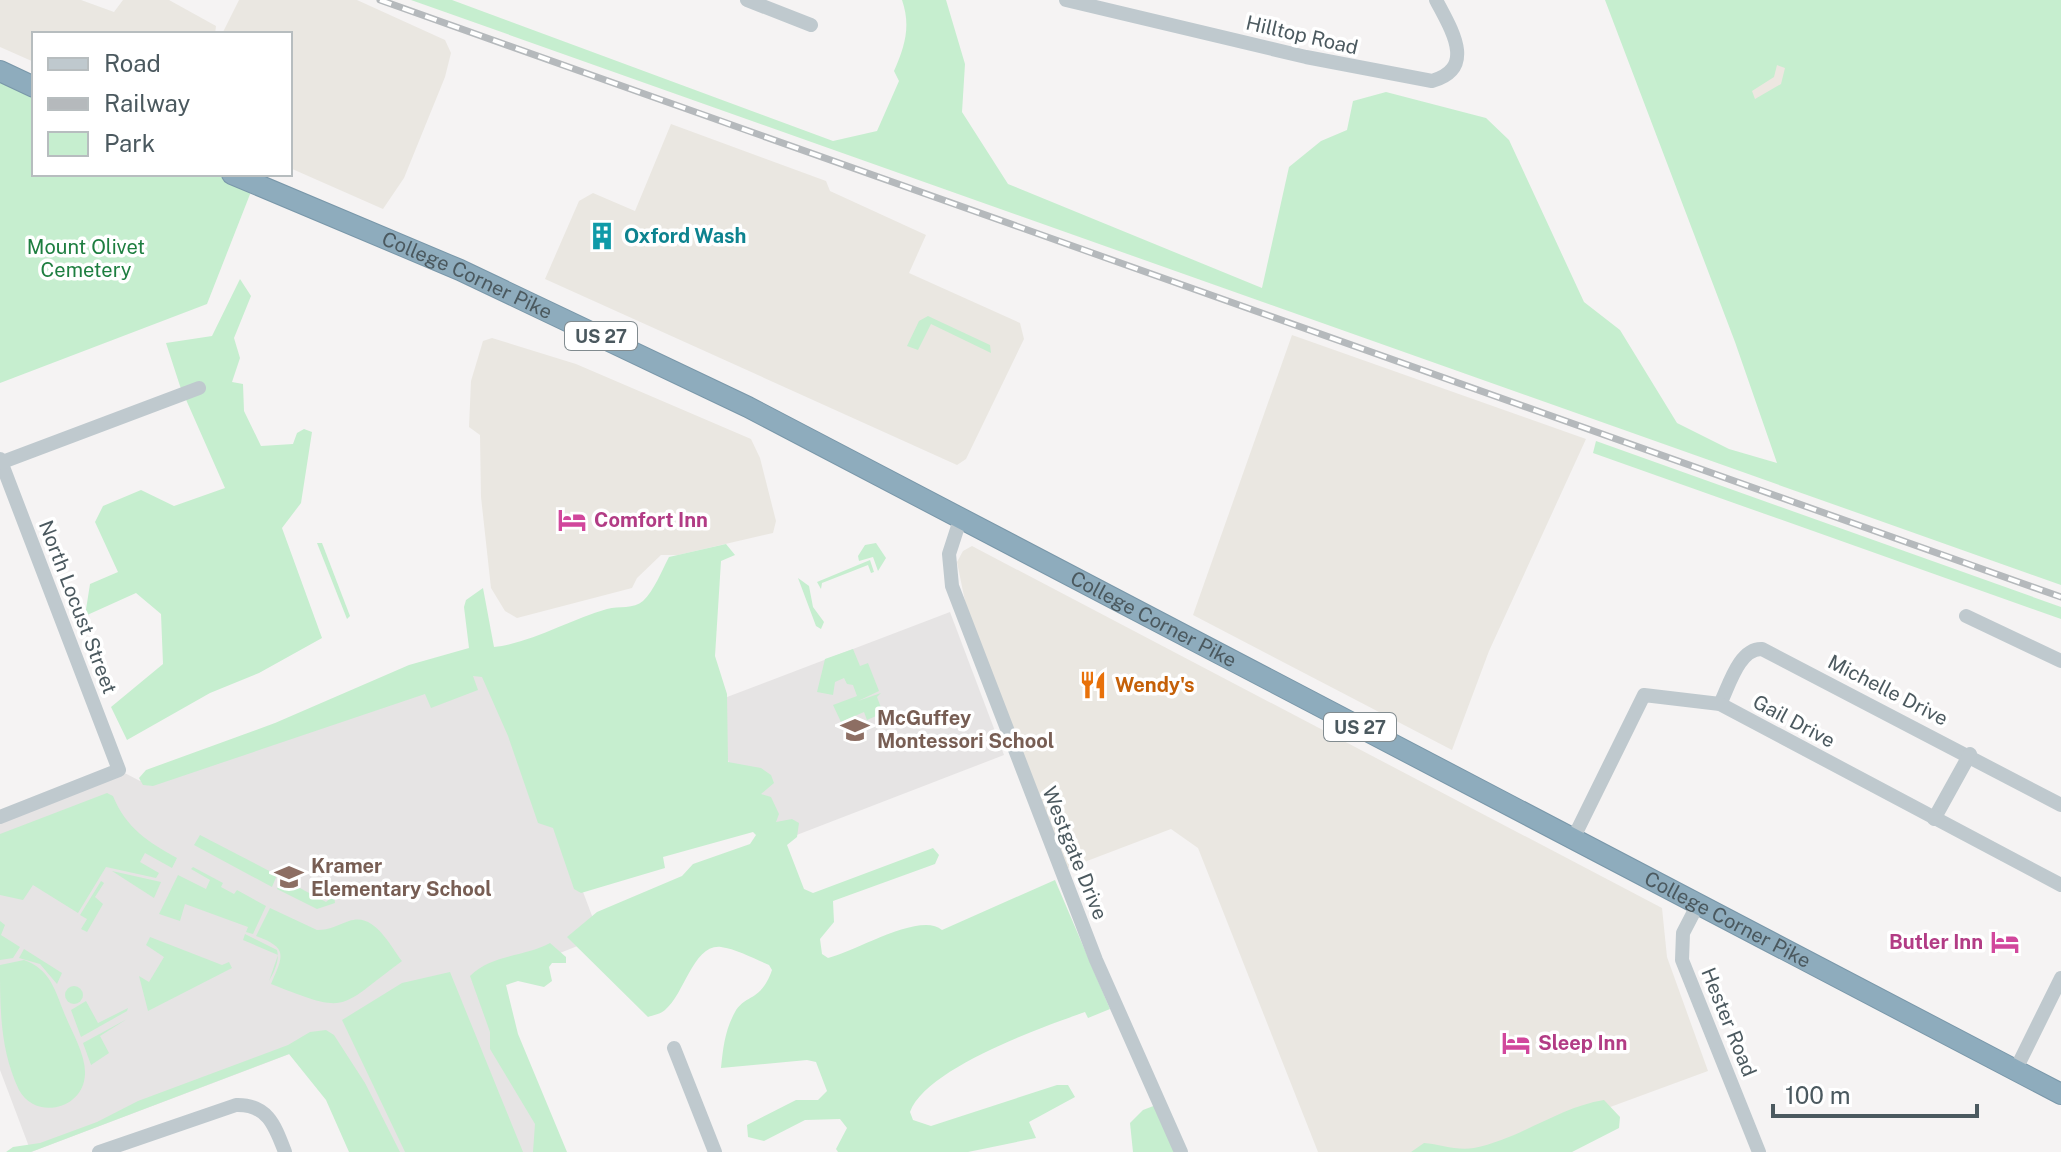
<svg xmlns="http://www.w3.org/2000/svg" width="2061" height="1152" font-family="'Public Sans',sans-serif">
<style>
.commercial{fill:#eae7e1}
.education{fill:#e6e4e4}
.green{fill:#c6eecf}
.sand{fill:#ede7e1}
.lines{fill:none;stroke-linecap:round;stroke-linejoin:round}
.highway-casing{stroke:#7997a9;stroke-width:22}
.minor{stroke:#bfc9ce;stroke-width:14}
.highway{stroke:#8eacbd;stroke-width:20}
.rail-casing{stroke:#b5b9bc;stroke-width:7}
.rail{stroke:#fff;stroke-width:4;stroke-dasharray:12;stroke-linecap:butt}
.labels{text-anchor:middle;dominant-baseline:central;stroke-width:7;stroke-linejoin:round;paint-order:stroke}
.shield{fill:#fff;stroke:#818b8f;stroke-width:2}
.shield-label{font-size:18px;font-weight:bold;fill:#4b595f}
.street-label{font-size:20px;fill:#4b595f;stroke:#fff}
.culture-label{font-size:20px;font-weight:bold;fill:#0d838f;stroke:#fff;text-anchor:start}
.park-label{font-size:20px;fill:#1e7e40;stroke:#fff}
.hotel-label{font-size:20px;font-weight:bold;fill:#b23c85;stroke:#fff;text-anchor:start}
.food-label{font-size:20px;font-weight:bold;fill:#c56008;stroke:#fff;text-anchor:start}
.education-label{font-size:20px;font-weight:bold;fill:#785e54;stroke:#fff;text-anchor:start}
</style>
<rect width="100%" height="100%" fill="#f5f3f3"/>
<g class="commercial">
<path d="M 0,0 L 81,0 L 114,12 L 123,0 L 169,0 L 216,26 L 215,34 L 34,34 L 34,62 L 0,47 Z"/>
<path d="M 239,0 L 357,0 L 445,40 L 451,53 L 445,77 L 404,178 L 383,209 L 290,168 L 290,34 L 222,34 Z"/>
<path d="M 671,124 L 826,181 L 830,191 L 926,235 L 909,273 L 1020,323 L 1024,339 L 966,459 L 957,465 L 545,279 L 579,201 L 593,193 L 635,211 Z"/>
<path d="M 1292,335 L 1586,439 L 1489,651 L 1452,750 L 1193,615 Z"/>
<path d="M 492,338 L 576,364 L 751,439 L 760,458 L 776,521 L 773,533 L 678,555 L 661,555 L 637,578 L 632,588 L 517,618 L 505,611 L 491,588 L 481,497 L 480,435 L 469,427 L 471,381 L 483,341 Z"/>
<path d="M 972,546 L 1662,908 L 1667,957 L 1708,1071 L 1488,1152 L 1318,1152 L 1198,848 L 1171,829 L 1066,869 L 968,616 L 957,562 L 963,551 Z"/>
</g>
<g class="education">
<path d="M 950,612 L 1004,755 L 763,848 L 706,705 Z"/>
<path d="M 492,650 L 600,937 L 482,984 L 550,1152 L 367,1152 L 321,1042 L 31,1152 L 0,1070 L 0,817 L 119,770 L 140,781 Z"/>
</g>
<g class="green">
<path d="M 411,0 L 452,0 L 833,141 L 877,131 L 899,81 L 894,71 C 905,46 911,26 902,0 L 946,0 L 965,64 L 962,112 L 1008,184 L 1262,288 L 1289,167 L 1321,141 L 1347,130 L 1353,101 L 1386,92 L 1486,118 L 1509,140 L 1584,302 L 1620,330 L 1677,423 L 1729,449 L 1777,463 L 1735,342 L 1605,0 L 2061,0 L 2061,585 Z"/>
<path d="M 0,71 L 34,87 L 34,174 L 232,174 L 254,184 L 207,304 L 0,383 Z"/>
<path d="M 240,279 L 251,296 L 234,338 L 240,358 L 232,382 L 243,384 L 244,411 L 261,446 L 293,444 L 297,433 L 304,429 L 312,432 L 301,503 L 282,528 L 322,638 L 259,673 L 210,693 L 127,740 L 111,707 L 163,664 L 161,614 L 136,593 L 85,616 L 90,584 L 118,572 L 95,522 L 103,506 L 141,490 L 174,506 L 225,488 L 180,386 L 166,343 L 212,336 Z"/>
<path d="M 928,316 L 990,345 L 991,353 L 931,324 L 918,350 L 907,346 L 919,321 Z"/>
<path d="M 1596,441 L 2061,607 L 2061,619 L 1593,453 Z"/>
<path d="M 317,543 L 322,543 L 350,616 L 347,619 Z"/>
<path d="M 876,543 L 886,558 L 878,571 L 873,557 L 859,561 L 858,556 L 865,545 Z"/>
<path d="M 726,544 L 735,555 L 721,561 L 715,656 L 727,694 L 728,762 L 761,768 L 771,775 L 774,783 L 761,794 L 771,797 L 779,814 L 776,822 L 792,819 L 799,823 L 797,837 L 787,845 L 804,889 L 813,893 L 933,848 L 939,855 L 935,864 L 833,901 L 834,922 L 820,939 L 822,954 L 828,958 C 853,953 920,911 942,930 L 1055,880 L 1110,1009 L 1088,1018 L 1085,1012 C 1043,1027 926,1068 910,1112 L 913,1120 L 931,1126 L 1057,1085 L 1068,1085 L 1075,1097 L 1029,1122 L 1036,1138 L 968,1152 L 838,1152 L 836,1149 L 847,1128 L 840,1119 L 805,1120 L 764,1141 L 748,1137 L 747,1125 L 796,1100 L 818,1100 L 827,1091 L 816,1062 L 807,1060 L 721,1068 C 723,1048 725,1030 735,1012 C 745,994 761,1002 772,970 L 769,965 C 755,959 736,949 721,947 C 693,944 685,994 665,1010 C 661,1014 653,1015 648,1017 L 567,937 L 597,912 L 682,876 L 693,864 L 750,844 L 756,835 L 753,832 L 663,857 L 665,868 L 581,893 L 574,889 L 553,828 L 538,823 L 508,736 L 482,677 L 473,676 L 478,690 L 431,708 L 425,694 L 153,786 L 143,785 L 139,778 L 146,770 L 275,723 L 409,665 L 469,648 L 464,607 L 466,600 L 483,588 L 494,647 C 531,643 571,619 607,609 C 619,606 634,609 643,601 C 654,591 662,570 669,557 Z"/>
<path d="M 870,560 L 874,572 L 871,573 L 868,565 L 822,583 L 821,589 L 817,582 Z"/>
<path d="M 798,578 L 809,586 L 813,607 L 824,622 L 821,629 L 816,626 Z"/>
<path d="M 853,649 L 860,666 L 868,663 L 879,691 L 858,701 L 881,693 L 877,697 L 883,713 L 867,720 L 864,712 L 841,722 L 833,705 L 857,696 L 853,685 L 847,684 L 844,678 L 835,682 L 833,695 L 817,692 L 825,659 Z"/>
<path d="M 107,793 L 113,796 C 126,828 148,842 177,858 L 172,868 L 145,853 L 140,862 L 159,873 L 156,878 L 106,867 L 78,913 L 33,885 L 23,900 L 0,895 L 0,834 Z"/>
<path d="M 200,835 L 277,875 L 272,887 L 194,845 Z"/>
<path d="M 193,867 L 223,883 L 221,887 L 234,894 L 237,890 L 266,906 L 253,934 L 246,932 L 248,927 L 185,904 L 180,921 L 159,914 L 178,875 L 206,889 L 210,880 L 191,869 Z"/>
<path d="M 112,871 L 161,882 L 154,898 Z"/>
<path d="M 281,878 L 326,902 L 334,895 L 335,903 L 317,909 L 277,889 Z"/>
<path d="M 101,881 L 104,883 L 95,897 L 103,904 L 87,932 L 81,929 L 87,919 L 80,915 Z"/>
<path d="M 270,908 L 317,930 C 330,930 338,925 349,921 C 374,912 389,944 402,961 C 337,1009 350,1015 271,984 C 283,956 289,948 256,936 Z"/>
<path d="M 0,921 L 5,925 L 1,935 L 20,947 L 13,958 L 0,960 Z"/>
<path d="M 245,934 L 277,950 C 280,961 274,972 269,981 L 278,955 L 243,940 Z"/>
<path d="M 150,937 L 222,965 L 229,962 L 232,968 L 148,1011 L 139,976 L 149,982 L 164,957 L 146,945 Z"/>
<path d="M 550,943 L 566,957 L 566,963 L 552,963 L 549,967 L 552,981 L 544,987 L 518,981 L 506,985 L 518,1034 L 567,1152 L 533,1152 L 535,1124 L 490,1049 L 490,1032 L 470,976 C 492,954 525,957 550,943 Z"/>
<path d="M 24,949 L 62,973 L 57,984 L 40,964 L 19,958 Z"/>
<path d="M 24,960 C 49,969 54,987 63,1010 C 70,1029 86,1054 85,1074 C 84,1109 36,1121 19,1090 C 0,1050 0,1009 0,965 Z"/>
<path d="M 450,972 L 523,1152 L 405,1152 L 342,1020 L 402,983 Z"/>
<circle cx="74" cy="995" r="9"/>
<path d="M 86,1001 L 98,1023 L 128,1008 L 127,1011 L 81,1037 L 71,1010 Z"/>
<path d="M 127,1019 L 100,1036 L 109,1053 L 91,1065 L 83,1043 Z"/>
<path d="M 326,1030 L 334,1035 L 365,1083 L 400,1152 L 349,1152 L 326,1100 L 289,1054 L 31,1152 L 6,1152 L 13,1147 L 40,1143 L 97,1122 L 138,1101 L 288,1045 L 310,1032 Z"/>
<path d="M 1604,1100 L 1620,1117 L 1619,1128 L 1572,1152 L 1411,1152 L 1424,1143 C 1440,1144 1456,1151 1474,1148 C 1520,1139 1559,1107 1604,1100 Z"/>
<path d="M 1156,1105 L 1174,1152 L 1133,1152 L 1130,1123 L 1143,1110 Z"/>
</g>
<path class="sand" d="M 1777,65 L 1785,68 L 1781,84 L 1755,99 L 1752,91 L 1774,77 Z"/>
<g class="lines">
<defs>
<g id="highway">
<path d="M 0,71 L 34,87"/>
<path id="s1" d="M 232,174 L 460,270 L 748,407 L 2061,1094"/>
</g>
</defs>
<use href="#highway" class="highway-casing"/>
<g class="minor">
<path d="M 747,0 L 811,25"/>
<path d="M 1066,0 L 1306,57 L 1432,81 C 1477,68 1451,29 1436,0"/>
<path d="M 0,459 L 119,770 L 0,817"/>
<path d="M 0,463 L 199,388"/>
<path d="M 961,517 L 949,554 L 952,586 L 1096,960 L 1181,1152"/>
<path d="M 1966,616 L 2061,661"/>
<path d="M 1720,704 C 1729,686 1739,648 1762,649 L 2061,805"/>
<path d="M 1934,819 L 1970,754"/>
<path d="M 1572,841 L 1644,695 L 1720,704 L 2061,885"/>
<path d="M 1697,906 L 1683,933 L 1682,960 L 1759,1152"/>
<path d="M 674,1048 L 715,1152"/>
<path d="M 2015,1071 L 2061,978"/>
<path d="M 99,1152 L 236,1105 C 268,1104 275,1126 285,1152"/>
</g>
<use href="#highway" class="highway"/>
<defs>
<path id="rail" d="M 380,0 L 2061,597"/>
</defs>
<use href="#rail" class="rail-casing"/>
<use href="#rail" class="rail"/>
</g>
<defs>
<symbol id="building-bare" viewBox="-9 -9 18 18"><path d="M-4-6H4V6H1V3H-1V6H-4ZM-2.5-4.3h1.7v1.8h-1.7ZM.8-4.3h1.7v1.8H.8ZM-2.5-1h1.7V.8h-1.7ZM.8-1h1.7V.8H.8Z" fill="#0f9aa8" stroke="#fff" stroke-width="2.5" paint-order="stroke"/></symbol>
<symbol id="hotel-bare" viewBox="-9 -9 18 18"><path d="M-6-4.5h1.5V1H6V5H4.5V3h-9V5H-6ZM-4 0a1.8 1.8 0 1 1 3.6 0ZM.5 0V-2.5h3Q6-2.5 6 0Z" fill="#d1479c" stroke="#fff" stroke-width="2.5" paint-order="stroke"/></symbol>
<symbol id="restaurant-bare" viewBox="-9 -9 18 18"><path d="M-5-6h1v4h1v-4h1v4h1v-4h1v5L-1.5 .5V6h-2V.5L-5-1ZM5-6V6H3V1.5H1.5Q1.5-4 5-6Z" fill="#e8710a" stroke="#fff" stroke-width="2.5" paint-order="stroke"/></symbol>
<symbol id="school-bare" viewBox="-9 -9 18 18"><path d="M0-5L7-2L0 1L-7-2ZM-4 1L0 2.5L4 1V4Q0 6-4 4Z" fill="#8d6e63" stroke="#fff" stroke-width="2.5" paint-order="stroke"/></symbol>
</defs>
<g fill-rule="evenodd">
<use href="#building-bare" x="582" y="216" width="40" height="40"/>
<use href="#hotel-bare" x="552" y="500" width="40" height="40"/>
<use href="#restaurant-bare" x="1073" y="665" width="40" height="40"/>
<use href="#school-bare" x="835" y="710" width="40" height="40"/>
<use href="#school-bare" x="269" y="857" width="40" height="40"/>
<use href="#hotel-bare" x="1985" y="922" width="40" height="40"/>
<use href="#hotel-bare" x="1496" y="1023" width="40" height="40"/>
</g>
<g class="labels">
<g class="shield">
<rect x="565" y="322" width="72" height="28" rx="6"/>
<rect x="1324" y="713" width="72" height="28" rx="6"/>
</g>
<g class="shield-label">
<text x="601" y="336">US 27</text>
<text x="1360" y="727">US 27</text>
</g>
<g class="street-label">
<text transform="translate(1302 35) rotate(13)">Hilltop Road</text>
<text stroke="none"><textPath href="#s1" startOffset="256">College Corner Pike</textPath></text>
<text transform="translate(78 607) rotate(69)">North Locust Street</text>
<text stroke="none"><textPath href="#s1" startOffset="1024">College Corner Pike</textPath></text>
<text transform="translate(1888 690) rotate(27)">Michelle Drive</text>
<text transform="translate(1794 721) rotate(28)">Gail Drive</text>
<text transform="translate(1075 853) rotate(68)">Westgate Drive</text>
<text stroke="none"><textPath href="#s1" startOffset="1672">College Corner Pike</textPath></text>
<text transform="translate(1729 1022) rotate(68)">Hester Road</text>
</g>
<g class="culture-label">
<text x="624" y="236">Oxford Wash</text>
</g>
<g class="park-label">
<text x="86" y="247">Mount Olivet<tspan x="86" dy="23">Cemetery</tspan></text>
</g>
<g class="hotel-label">
<text x="594" y="520">Comfort Inn</text>
<text x="1983" y="942" text-anchor="end">Butler Inn</text>
<text x="1538" y="1043">Sleep Inn</text>
</g>
<g class="food-label">
<text x="1115" y="685">Wendy's</text>
</g>
<g class="education-label">
<text x="877" y="718">McGuffey<tspan x="877" dy="23">Montessori School</tspan></text>
<text x="311" y="866">Kramer<tspan x="311" dy="23">Elementary School</tspan></text>
</g>
</g>
<rect x="32" y="32" width="260" height="144" fill="#ffffff" stroke="#b7bdbf" stroke-width="2"/>
<rect x="48" y="58" width="40" height="12" fill="#bfc9ce" stroke="#b7bdbf" stroke-width="2"/>
<text x="104" y="72" font-size="24" fill="#4b595f">Road</text>
<rect x="48" y="98" width="40" height="12" fill="#b5b9bc" stroke="#b7bdbf" stroke-width="2"/>
<text x="104" y="112" font-size="24" fill="#4b595f">Railway</text>
<rect x="48" y="132" width="40" height="24" fill="#c6eecf" stroke="#b7bdbf" stroke-width="2"/>
<text x="104" y="152" font-size="24" fill="#4b595f">Park</text>
<path d="M1773 1104v12h204v-12" fill="none" stroke="#4b595f" stroke-width="4"/>
<text x="1785" y="1104" font-size="24" fill="#4b595f" stroke="#ffffff" stroke-width="6" paint-order="stroke">100 m</text>
</svg>
